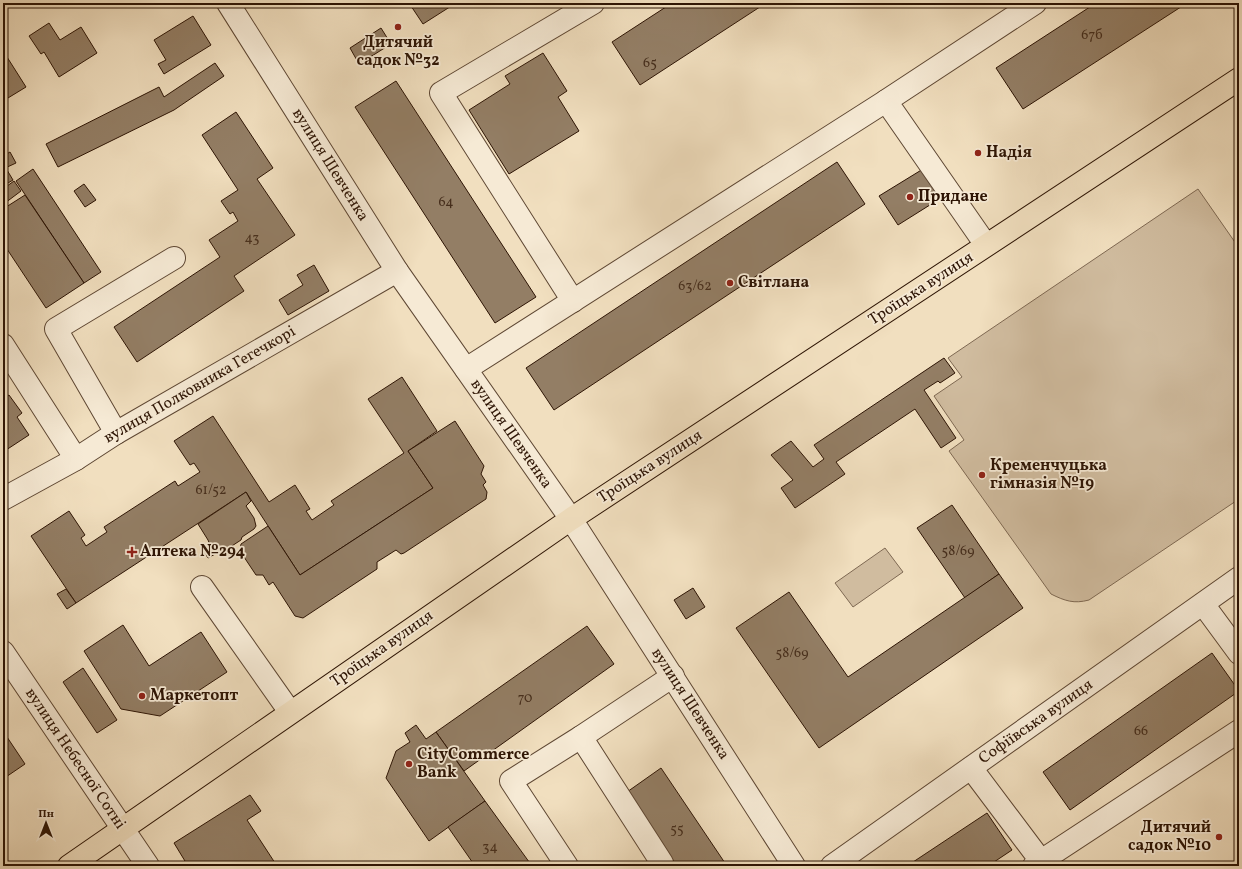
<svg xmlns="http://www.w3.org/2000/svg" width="1242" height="869" font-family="Vollkorn,serif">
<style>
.green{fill:#d0bc9f;stroke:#7e6852}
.building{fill:#937e65;stroke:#2d1404}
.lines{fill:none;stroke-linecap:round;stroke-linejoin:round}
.minor-casing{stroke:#5e4733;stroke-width:24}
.major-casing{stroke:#2d1404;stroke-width:24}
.minor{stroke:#f6ead5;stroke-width:22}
.major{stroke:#f1dfbf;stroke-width:22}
.poi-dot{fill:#8f2418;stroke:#f6ead5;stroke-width:1.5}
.labels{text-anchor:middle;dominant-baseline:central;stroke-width:3.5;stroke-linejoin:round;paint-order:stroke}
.number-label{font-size:14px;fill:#462e1c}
.poi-label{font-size:16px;font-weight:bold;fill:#2d1404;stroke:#f6ead5;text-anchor:start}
.street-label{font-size:16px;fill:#2d1404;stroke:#f6ead5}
</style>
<rect width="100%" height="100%" fill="#f1dfbf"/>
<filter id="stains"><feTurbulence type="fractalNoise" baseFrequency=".005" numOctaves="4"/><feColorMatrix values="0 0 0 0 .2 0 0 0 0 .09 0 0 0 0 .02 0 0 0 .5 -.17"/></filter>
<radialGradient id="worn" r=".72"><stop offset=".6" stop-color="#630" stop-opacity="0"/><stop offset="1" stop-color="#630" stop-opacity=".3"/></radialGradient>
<g class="green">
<path d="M 1198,189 L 1239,248 L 1239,499 L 1089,600 C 1074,604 1065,601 1051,594 L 949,451 L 964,440 L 934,396 L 962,377 L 948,358 Z"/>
<path d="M 885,548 L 903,572 L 853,607 L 835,583 Z"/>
</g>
<g class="building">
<path d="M 409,3 L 456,3 L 423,24 Z"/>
<path d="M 672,3 L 766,3 L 640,85 L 612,42 Z"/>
<path d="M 1096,3 L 1187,3 L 1023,109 L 996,68 Z"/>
<path d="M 193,16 L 211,45 L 164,74 L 158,64 L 166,60 L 154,40 Z"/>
<path d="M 49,23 L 60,40 L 81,27 L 97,53 L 59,77 L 44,52 L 41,54 L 29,36 Z"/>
<path d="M 381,28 L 391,44 L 359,64 L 350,48 Z"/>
<path d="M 543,53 L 567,91 L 558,97 L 579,131 L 509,174 L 469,110 L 510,84 L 505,76 Z"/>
<path d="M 7,57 L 26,87 L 3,101 L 3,59 Z"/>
<path d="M 215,63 L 224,76 L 174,110 L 58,167 L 46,144 L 159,87 L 164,97 Z"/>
<path d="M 396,81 L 536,297 L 495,323 L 355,107 Z"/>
<path d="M 236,112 L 273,168 L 257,179 L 295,235 L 234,276 L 244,291 L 137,362 L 114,327 L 220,257 L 209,240 L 238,221 L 233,212 L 230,214 L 221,201 L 238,190 L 202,135 Z"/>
<path d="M 10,152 L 16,163 L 3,169 L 3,156 Z"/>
<path d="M 837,162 L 865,204 L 554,410 L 526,368 Z"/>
<path d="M 33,169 L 101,272 L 84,283 L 16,181 Z"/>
<path d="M 923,169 L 941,198 L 898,225 L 879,196 Z"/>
<path d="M 7,170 L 13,180 L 3,186 L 3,172 Z"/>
<path d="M 14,181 L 21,191 L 5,203 L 3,201 L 3,189 Z"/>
<path d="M 84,184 L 96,200 L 85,207 L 74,191 Z"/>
<path d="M 25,195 L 84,283 L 46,308 L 3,243 L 3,209 Z"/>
<path d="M 314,265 L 329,291 L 288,315 L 279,300 L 303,285 L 297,275 Z"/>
<path d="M 944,358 L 955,373 L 940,383 L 938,381 L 924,390 L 956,438 L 941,448 L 915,409 L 836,462 L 845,474 L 795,508 L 781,488 L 793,480 L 771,455 L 791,441 L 813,467 L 824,459 L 814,445 Z"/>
<path d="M 402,377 L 437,431 L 408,451 L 433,488 L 300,575 L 246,492 L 76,603 L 31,536 L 69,511 L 85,535 L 81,538 L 86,546 L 107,532 L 104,527 L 175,481 L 178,486 L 200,472 L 194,463 L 190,465 L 174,441 L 213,416 L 269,502 L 295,485 L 310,509 L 306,511 L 312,520 L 334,505 L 331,501 L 404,453 L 368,399 Z"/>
<path d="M 9,395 L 22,413 L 17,417 L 29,435 L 3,452 L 3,397 L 4,398 Z"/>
<path d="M 455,421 L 484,466 L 481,474 L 486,482 L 483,485 L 487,492 L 486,499 L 404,553 L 401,554 L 396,550 L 377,562 L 377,569 L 303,618 L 295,616 L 273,582 L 269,585 L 263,575 L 256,575 L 240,551 L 241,544 L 268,526 L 300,575 L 433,488 L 408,451 Z"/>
<path d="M 246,492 L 251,501 L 246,506 L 254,518 L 256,526 L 254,529 L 242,537 L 241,540 L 221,553 L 217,553 L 208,558 L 203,550 L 210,545 L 208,540 L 198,524 Z"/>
<path d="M 952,505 L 999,574 L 965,598 L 917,528 Z"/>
<path d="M 999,574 L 1023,608 L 819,748 L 736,628 L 789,592 L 848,677 Z"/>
<path d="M 693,588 L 705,607 L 686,619 L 674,600 Z"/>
<path d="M 66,589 L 76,603 L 67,609 L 57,594 Z"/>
<path d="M 123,625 L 149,666 L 201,632 L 227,672 L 160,716 L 121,709 L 84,651 Z"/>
<path d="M 587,626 L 614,664 L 464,771 L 436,732 Z"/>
<path d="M 1212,653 L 1239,691 L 1070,810 L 1043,772 Z"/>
<path d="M 83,668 L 117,720 L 97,733 L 63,682 Z"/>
<path d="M 416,725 L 426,739 L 436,732 L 485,801 L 429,841 L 386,778 L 396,751 L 410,742 L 405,733 Z"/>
<path d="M 3,731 L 25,764 L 3,779 Z"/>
<path d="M 661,768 L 727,866 L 677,866 L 627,792 Z"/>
<path d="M 250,795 L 261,811 L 247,820 L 277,866 L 188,866 L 174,843 Z"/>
<path d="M 485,801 L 532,866 L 475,866 L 448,827 Z"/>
<path d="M 987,813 L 1012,850 L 988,866 L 907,866 Z"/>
</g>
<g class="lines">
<defs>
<g id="minor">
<path d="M 228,3 L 397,271 L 571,519 L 794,866"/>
<path d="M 986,245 L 886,101 L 1035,3"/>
<path d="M 573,301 L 441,93 L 593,3"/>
<path d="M 3,345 L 76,459"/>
<path d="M 466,369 L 886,101"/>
<path d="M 116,433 L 56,329 L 174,258"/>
<path d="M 3,499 L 76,459 L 116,433 L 397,271"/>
<path d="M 202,587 L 290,712"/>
<path d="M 1203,604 L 1239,653"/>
<path d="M 3,652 L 148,866"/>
<path d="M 581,737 L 662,863 L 658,866"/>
<path d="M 971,768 L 1041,861 L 1034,866"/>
<path d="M 1041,861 L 1239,731"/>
<path d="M 567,866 L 511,781 L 581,737 L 673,676"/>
<path d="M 832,866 L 1239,578"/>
</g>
<path id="major" d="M 69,866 L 571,519 L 1239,79"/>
</defs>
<use href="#minor" class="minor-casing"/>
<use href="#major" class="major-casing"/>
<use href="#minor" class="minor"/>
<use href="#major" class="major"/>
</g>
<g class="poi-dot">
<circle cx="398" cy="27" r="4"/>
<circle cx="978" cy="153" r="4"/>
<circle cx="910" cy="197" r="4"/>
<circle cx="730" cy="283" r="4"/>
<circle cx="982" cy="475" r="4"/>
<path d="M130 546h4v4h4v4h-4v4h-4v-4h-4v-4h4z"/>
<circle cx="142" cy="696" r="4"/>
<circle cx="409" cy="764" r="4"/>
<circle cx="1219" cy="837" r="4"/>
</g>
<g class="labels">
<g class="number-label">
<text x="1092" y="35">67б</text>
<text x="650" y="63">65</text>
<text x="446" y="202">64</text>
<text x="252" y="238">43</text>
<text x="695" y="286">63/62</text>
<text x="211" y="490">61/52</text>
<text x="958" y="551">58/69</text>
<text x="792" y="653">58/69</text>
<text x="525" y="698">70</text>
<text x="1141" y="731">66</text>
<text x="677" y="829">55</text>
<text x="490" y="847">34</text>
</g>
<g class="poi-label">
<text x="398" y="43" text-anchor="middle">Дитячий<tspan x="398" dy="18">садок №32</tspan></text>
<text x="986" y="153">Надія</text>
<text x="918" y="197">Придане</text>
<text x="738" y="283">Світлана</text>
<text x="990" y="466">Кременчуцька<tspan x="990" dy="18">гімназія №19</tspan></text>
<text x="140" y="552">Аптека №294</text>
<text x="150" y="696">Маркетопт</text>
<text x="417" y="755">CityCommerce<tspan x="417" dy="18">Bank</tspan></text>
<text x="1211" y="828" text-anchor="end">Дитячий<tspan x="1211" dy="18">садок №10</tspan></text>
</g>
<g class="street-label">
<text transform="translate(330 165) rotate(58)">вулиця Шевченка</text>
<text transform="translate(921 289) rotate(-33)">Троїцька вулиця</text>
<text transform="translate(200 385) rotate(-30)">вулиця Полковника Гегечкорі</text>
<text transform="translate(511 434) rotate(55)">вулиця Шевченка</text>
<text transform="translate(650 467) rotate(-33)">Троїцька вулиця</text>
<text transform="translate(382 649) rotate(-35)">Троїцька вулиця</text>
<text transform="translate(690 704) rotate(57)">вулиця Шевченка</text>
<text transform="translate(1036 722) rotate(-35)">Софіївська вулиця</text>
<text transform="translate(75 759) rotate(56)">вулиця Небесної Сотні</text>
</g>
</g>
<rect width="1242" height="869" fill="none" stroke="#f1dfbf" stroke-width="16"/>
<rect x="4" y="4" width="1234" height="861" fill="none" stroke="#2d1404" stroke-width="2"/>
<rect x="8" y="8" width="1226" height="853" fill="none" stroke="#2d1404"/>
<g transform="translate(46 823)" stroke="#f6ead5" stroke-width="3" paint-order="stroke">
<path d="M0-3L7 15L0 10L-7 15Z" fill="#2d1404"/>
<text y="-6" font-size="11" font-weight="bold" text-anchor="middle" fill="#2d1404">Пн</text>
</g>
<rect width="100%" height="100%" filter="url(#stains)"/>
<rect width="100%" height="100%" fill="url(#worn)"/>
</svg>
